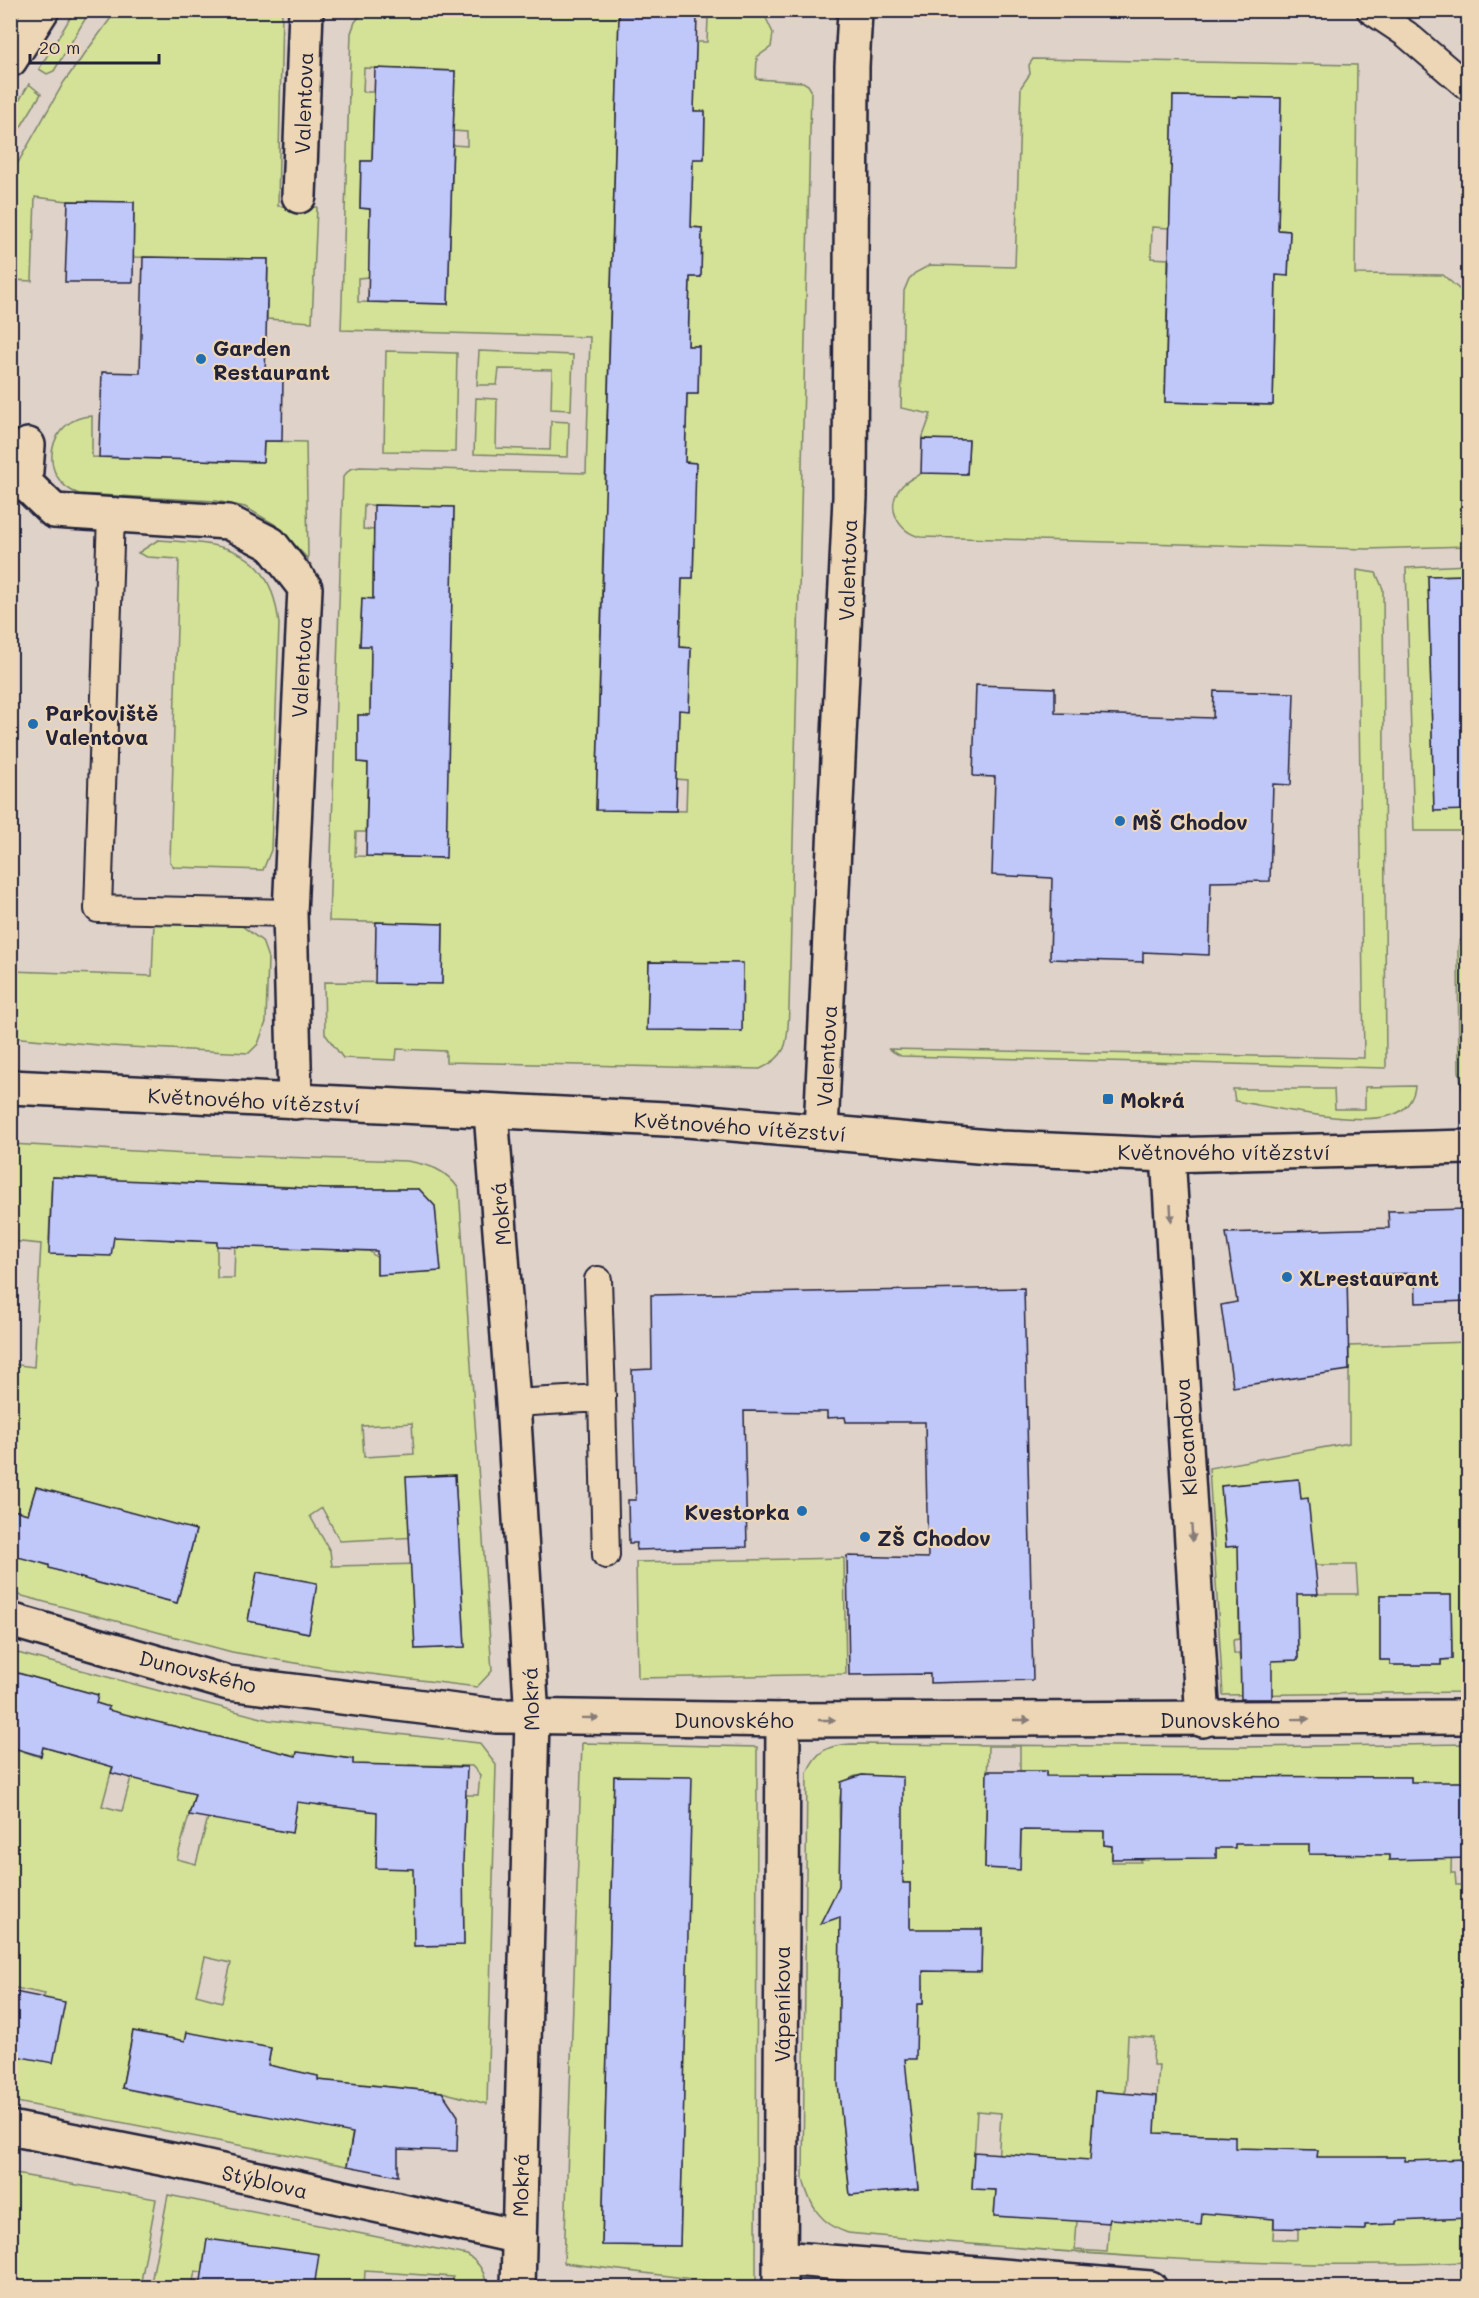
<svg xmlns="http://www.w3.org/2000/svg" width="1479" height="2298" font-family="Mali,sans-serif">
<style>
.green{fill:#d3e296;stroke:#7a8268;stroke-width:1.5;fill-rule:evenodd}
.building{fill:#c0c7f9;stroke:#22223b;stroke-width:1.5}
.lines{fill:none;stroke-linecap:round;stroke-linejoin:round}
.lane-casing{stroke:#22223b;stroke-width:30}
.street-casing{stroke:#22223b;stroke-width:38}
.secondary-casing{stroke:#22223b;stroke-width:38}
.lane{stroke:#ecd6b5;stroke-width:26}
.street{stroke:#ecd6b5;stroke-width:33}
.secondary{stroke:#ecd6b5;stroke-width:33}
.oneway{fill:#877c78}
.poi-dot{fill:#1f6fb2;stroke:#ecd6b5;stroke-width:2}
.labels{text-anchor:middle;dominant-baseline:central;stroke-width:4.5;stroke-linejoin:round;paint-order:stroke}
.street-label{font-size:21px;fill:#22223b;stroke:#ecd6b5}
.poi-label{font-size:21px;font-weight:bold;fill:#22223b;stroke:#ecd6b5;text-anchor:start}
</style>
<rect width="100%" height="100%" fill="#dfd2c9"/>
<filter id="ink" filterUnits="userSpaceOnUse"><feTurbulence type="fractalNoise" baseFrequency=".0167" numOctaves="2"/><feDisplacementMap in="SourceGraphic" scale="12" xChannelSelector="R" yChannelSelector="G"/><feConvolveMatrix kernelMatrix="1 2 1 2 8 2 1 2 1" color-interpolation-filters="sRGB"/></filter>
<g filter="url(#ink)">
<g class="green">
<path d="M 75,10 L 90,11 L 54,71 L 47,74 L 39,69 Z"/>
<path d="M 365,10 L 753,13 L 766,18 L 773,33 L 771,47 L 757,57 L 756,79 L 803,82 L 808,85 L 811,90 L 789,1008 C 787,1038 791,1055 760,1069 L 446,1062 L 446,1051 L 397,1049 L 396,1060 L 343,1058 L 325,1034 L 324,982 L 442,983 L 443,924 L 329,921 L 343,477 L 350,469 L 360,467 L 586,473 L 590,337 L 341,330 L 351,33 L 355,22 ZM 619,15 L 708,18 L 707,42 L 696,42 L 694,111 L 705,112 L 704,158 L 693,159 L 691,227 L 702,228 L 701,277 L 690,277 L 688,346 L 699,346 L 698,394 L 687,394 L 685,462 L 696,463 L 695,487 L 605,484 ZM 364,68 L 455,71 L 453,131 L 467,132 L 467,146 L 453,145 L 448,304 L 358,302 L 358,278 L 369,277 L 370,209 L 360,208 L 361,161 L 372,161 L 374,92 L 363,92 ZM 364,505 L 454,507 L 445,858 L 355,856 L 356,832 L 366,832 L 368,763 L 358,762 L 358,715 L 370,715 L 371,646 L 360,646 L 362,599 L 373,599 L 374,530 L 363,529 ZM 603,544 L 694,546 L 693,578 L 682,578 L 680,647 L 691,648 L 689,710 L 679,710 L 677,779 L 687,780 L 686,811 L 596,809 ZM 649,962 L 743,964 L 742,1031 L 648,1030 Z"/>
<path d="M 116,11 L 282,11 L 278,206 L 317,207 L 312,322 L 267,319 L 268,259 L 133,257 L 134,202 L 68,201 L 35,197 L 32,281 L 11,280 L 11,175 L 64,82 Z"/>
<path d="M 1033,59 L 1357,65 L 1355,274 L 1443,275 L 1468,297 L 1468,546 L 1367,549 L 921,537 C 899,533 884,507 901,487 C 905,482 914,477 920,474 C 927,470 958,474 967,474 L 969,441 L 922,439 L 931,414 L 901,408 L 904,291 L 909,279 L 915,273 L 930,265 L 1015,267 L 1021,87 L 1030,74 L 1029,65 ZM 1173,96 L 1281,98 L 1278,230 L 1290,231 L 1288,275 L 1276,275 L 1273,405 L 1165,402 L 1168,259 L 1151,258 L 1152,227 L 1170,228 Z"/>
<path d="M 29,84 L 41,94 L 11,143 L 11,114 Z"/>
<path d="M 386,351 L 457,353 L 455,452 L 384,451 Z"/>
<path d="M 479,351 L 573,355 L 571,410 L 551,409 L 552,370 L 499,369 L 497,385 L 477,385 Z"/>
<path d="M 476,398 L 497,399 L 496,448 L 550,450 L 551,421 L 569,422 L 568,457 L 474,454 Z"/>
<path d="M 92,416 L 92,457 L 263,462 L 264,441 L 306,442 L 308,559 L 276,525 L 245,507 L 216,501 L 79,494 C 36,479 47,417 92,416 Z"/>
<path d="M 158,540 C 224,544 270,545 279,624 L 271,850 L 263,870 L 174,867 L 170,862 L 179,559 L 147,557 L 138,553 Z"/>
<path d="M 1468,565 L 1468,575 L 1428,576 L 1434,810 L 1468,810 L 1468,831 L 1414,831 L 1406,568 Z"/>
<path d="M 1357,570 L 1376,573 L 1383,589 L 1386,1068 L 901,1056 L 888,1049 L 1364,1058 Z"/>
<path d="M 154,921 L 242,926 L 262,941 L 268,958 L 266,1022 L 258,1044 L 249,1053 L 109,1046 L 11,1037 L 11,971 L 152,976 Z"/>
<path d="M 1468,925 L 1468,1098 L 1463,1093 L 1459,1071 L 1458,946 Z"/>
<path d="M 1415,1086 C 1414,1098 1406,1110 1395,1114 C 1360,1128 1273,1107 1235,1101 L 1233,1089 L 1334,1089 L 1335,1109 L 1365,1109 L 1365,1087 Z"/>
<path d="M 11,1144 L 187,1154 L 407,1161 C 430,1165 445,1169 459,1189 L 492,1671 L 477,1687 L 330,1669 L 232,1652 L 11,1593 L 11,1553 L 85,1578 L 71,1497 L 36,1487 L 28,1514 L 11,1518 L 11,1364 L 34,1367 L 41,1244 L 11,1241 ZM 52,1177 L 116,1179 L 111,1255 L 71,1255 L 49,1240 ZM 172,1182 L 295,1187 L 293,1249 L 275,1248 L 274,1244 L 235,1243 L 234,1278 L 217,1278 L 217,1242 L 170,1240 ZM 328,1189 L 419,1189 L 435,1206 L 440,1271 L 377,1274 L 377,1258 L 369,1251 L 326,1249 ZM 412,1423 L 414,1454 L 364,1457 L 362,1426 ZM 455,1475 L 458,1532 L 420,1534 L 416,1477 ZM 322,1508 L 340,1541 L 419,1537 L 421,1564 L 332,1566 L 330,1551 L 310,1516 ZM 170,1524 L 196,1530 L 177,1603 L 104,1584 ZM 257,1573 L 311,1582 L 315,1595 L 309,1633 L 248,1621 ZM 462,1590 L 465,1647 L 415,1649 Z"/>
<path d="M 1468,1342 L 1468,1692 L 1223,1695 L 1209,1468 L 1349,1443 L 1349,1346 ZM 1298,1479 L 1301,1499 L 1308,1499 L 1304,1540 L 1226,1547 L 1221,1486 ZM 1313,1565 L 1356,1565 L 1358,1594 L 1314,1594 ZM 1380,1595 L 1451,1595 L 1452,1659 L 1441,1660 L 1441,1665 L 1391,1665 L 1390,1660 L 1380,1660 ZM 1239,1602 L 1297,1602 L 1298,1660 L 1240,1661 L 1239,1654 L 1234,1654 L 1233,1640 L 1239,1639 Z"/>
<path d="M 844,1558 L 846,1674 L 638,1678 L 636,1562 Z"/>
<path d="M 10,1651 L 269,1720 L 479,1743 L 496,1765 L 487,2104 L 442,2092 L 361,2084 L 347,2166 L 11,2101 L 13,2055 L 45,1994 L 11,1987 L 11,1747 L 40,1757 L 43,1747 L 94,1761 L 109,1707 L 96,1703 L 98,1695 L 11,1671 ZM 161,1723 L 259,1747 L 213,1798 L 196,1864 L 177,1859 L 195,1793 L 154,1748 ZM 297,1752 L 353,1759 L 347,1808 L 318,1805 L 319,1794 L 292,1791 ZM 113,1765 L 133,1770 L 122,1811 L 102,1806 ZM 409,1765 L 472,1766 L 480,1775 L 478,1795 L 466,1795 L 464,1836 L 408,1815 ZM 266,1797 L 297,1802 L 292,1833 L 261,1828 ZM 463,1889 L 464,1945 L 415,1946 ZM 205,1957 L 231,1963 L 222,2002 L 196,1995 ZM 133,2031 L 190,2042 L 178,2100 L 122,2088 ZM 224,2039 L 271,2048 L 268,2065 L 318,2076 L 314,2098 Z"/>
<path d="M 582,1743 L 757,1747 L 756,2287 L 564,2263 ZM 614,1776 L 686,1987 L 680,2246 L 602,2245 Z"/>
<path d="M 851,1744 L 1243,1747 L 1468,1744 L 1468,1782 L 1453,1782 L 1451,1873 L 1455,1873 L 1456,1885 L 1468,1885 L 1468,2159 L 1451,2160 L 1454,2218 L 1468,2218 L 1468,2262 C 1261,2271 1055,2252 848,2233 C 821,2224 810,2207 803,2179 L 807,1773 C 816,1751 828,1745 851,1744 ZM 988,1746 L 1020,1746 L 1020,1771 L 1046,1772 L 1046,1778 L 1021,1830 L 1020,1869 L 985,1868 ZM 864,1775 L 903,1833 L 840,1832 C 840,1810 833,1775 864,1775 ZM 1104,1777 L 1216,1848 L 1216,1857 L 1142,1846 L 1141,1862 L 1112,1862 L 1112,1846 L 1104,1845 ZM 1279,1777 L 1411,1777 L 1410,1859 L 1389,1860 L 1389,1843 L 1341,1854 L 1309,1854 L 1309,1844 ZM 840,1882 L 910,1883 L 910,1944 L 840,1943 ZM 950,1929 L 982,1929 L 981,1972 ZM 839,1984 L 923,1985 L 923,2004 L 906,2004 L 838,2058 ZM 1128,2036 L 1154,2038 L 1153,2065 L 1159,2065 L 1155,2129 L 1125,2093 ZM 977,2111 L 1001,2113 L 995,2216 L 996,2190 L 972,2188 ZM 910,2112 L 918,2189 L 850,2195 L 842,2119 ZM 1173,2134 L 1235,2136 L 1202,2213 L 1170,2210 ZM 1277,2149 L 1317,2150 L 1317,2174 L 1378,2157 L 1405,2157 L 1405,2172 L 1396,2172 L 1396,2224 L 1365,2225 L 1365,2230 L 1298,2224 L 1298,2240 L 1273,2239 ZM 1078,2205 L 1110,2207 L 1107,2252 L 1075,2250 Z"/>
<path d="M 10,2173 L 156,2199 L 140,2287 L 11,2287 Z"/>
<path d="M 168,2195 L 467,2255 C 480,2263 486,2273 486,2287 L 453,2287 L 453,2277 L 365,2271 L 364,2287 L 314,2287 L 195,2271 L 193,2281 L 201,2282 L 200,2287 L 150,2288 Z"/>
</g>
<g class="building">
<path d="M 619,15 L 697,17 L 694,111 L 705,111 L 704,159 L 693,159 L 691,227 L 702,228 L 701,277 L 690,277 L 688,346 L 699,346 L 698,394 L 687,394 L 685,462 L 696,463 L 693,578 L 682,578 L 680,647 L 691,648 L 689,711 L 679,710 L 676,811 L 596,810 Z"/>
<path d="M 375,68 L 455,71 L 448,304 L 368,302 L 370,209 L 360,208 L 361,161 L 372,161 Z"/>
<path d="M 1173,96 L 1281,98 L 1278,230 L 1290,231 L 1288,276 L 1276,275 L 1273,405 L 1165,402 Z"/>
<path d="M 68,201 L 134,202 L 133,282 L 65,282 Z"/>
<path d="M 143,257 L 268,259 L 265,378 L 283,379 L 282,441 L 264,441 L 263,462 L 99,457 L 102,372 L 140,373 Z"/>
<path d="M 922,439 L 969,440 L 967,474 L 921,473 Z"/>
<path d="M 374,505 L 454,507 L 446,858 L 366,856 L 368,763 L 358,762 L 358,715 L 370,715 L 371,646 L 360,646 L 362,598 L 373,599 Z"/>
<path d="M 1468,575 L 1468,810 L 1434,811 L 1428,576 Z"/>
<path d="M 976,685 L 1055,688 L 1055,713 L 1213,718 L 1214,691 L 1294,693 L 1291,785 L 1273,784 L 1270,881 L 1211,882 L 1209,955 L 1143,952 L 1143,962 L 1050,959 L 1052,878 L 992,875 L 995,777 L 973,776 Z"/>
<path d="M 376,922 L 443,924 L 442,984 L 375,983 Z"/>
<path d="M 649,962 L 743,963 L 742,1031 L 647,1030 Z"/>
<path d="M 52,1177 L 329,1189 L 419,1189 L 435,1206 L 441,1271 L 377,1275 L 377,1251 L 217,1246 L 217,1242 L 114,1237 L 111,1256 L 49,1254 Z"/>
<path d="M 1468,1209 L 1468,1301 L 1416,1303 L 1415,1273 L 1347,1276 L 1349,1370 L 1233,1387 L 1221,1305 L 1237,1302 L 1226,1233 L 1389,1228 L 1388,1211 Z"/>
<path d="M 1024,1288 L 1033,1680 L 930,1683 L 930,1674 L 849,1675 L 847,1556 L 928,1558 L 925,1422 L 846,1422 L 845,1417 L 827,1418 L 827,1412 L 744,1411 L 747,1547 L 636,1550 L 637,1543 L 629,1543 L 628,1500 L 636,1500 L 632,1370 L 652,1369 L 651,1295 Z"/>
<path d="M 455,1475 L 465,1647 L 415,1649 L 406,1477 Z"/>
<path d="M 1299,1479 L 1301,1499 L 1308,1498 L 1318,1594 L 1297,1594 L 1298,1660 L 1272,1661 L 1272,1699 L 1241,1699 L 1238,1546 L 1226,1547 L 1221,1486 Z"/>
<path d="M 36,1487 L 196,1530 L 177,1603 L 98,1583 L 49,1568 L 49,1565 L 10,1555 L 10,1509 L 28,1514 Z"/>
<path d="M 257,1572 L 317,1583 L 309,1633 L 248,1621 Z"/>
<path d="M 1380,1595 L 1451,1595 L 1452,1659 L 1441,1660 L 1441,1665 L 1390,1665 L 1390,1660 L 1380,1660 Z"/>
<path d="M 10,1671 L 98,1695 L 96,1703 L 109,1707 L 108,1710 L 296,1756 L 297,1752 L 353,1759 L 353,1764 L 467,1767 L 463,1862 L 464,1945 L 414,1946 L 413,1869 L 376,1868 L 377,1812 L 297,1802 L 292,1833 L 189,1815 L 195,1794 L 111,1773 L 113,1767 L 43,1747 L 41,1756 L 10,1747 Z"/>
<path d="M 987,1771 L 1046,1771 L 1046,1776 L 1411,1777 L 1411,1782 L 1468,1782 L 1468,1858 L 1389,1860 L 1389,1855 L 1309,1854 L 1309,1844 L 1235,1844 L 1235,1848 L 1216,1848 L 1216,1858 L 1112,1859 L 1112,1846 L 1104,1845 L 1104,1831 L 1021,1830 L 1020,1870 L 985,1868 Z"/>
<path d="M 862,1775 L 903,1777 L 903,1883 L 910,1883 L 910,1929 L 982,1929 L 981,1972 L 923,1971 L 923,2004 L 917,2004 L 916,2059 L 905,2059 L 918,2189 L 850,2195 L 838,2084 L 840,1917 L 820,1924 L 839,1886 L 841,1782 Z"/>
<path d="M 614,1776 L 692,1777 L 680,2246 L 602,2245 Z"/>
<path d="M 10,1991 L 65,2002 L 53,2063 L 10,2055 Z"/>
<path d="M 133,2031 L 185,2041 L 187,2032 L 271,2048 L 268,2065 L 318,2076 L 318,2080 L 442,2092 L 458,2116 L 457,2151 L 398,2149 L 398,2176 L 347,2166 L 353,2133 L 122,2088 Z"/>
<path d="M 1095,2091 L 1157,2096 L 1155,2133 L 1235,2136 L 1235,2148 L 1318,2150 L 1317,2157 L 1405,2157 L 1405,2161 L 1468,2159 L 1468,2218 L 1397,2221 L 1397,2224 L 1365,2225 L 1365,2230 L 1274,2228 L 1274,2219 L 1202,2213 L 1201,2225 L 1110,2219 L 1109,2223 L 994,2216 L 996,2190 L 972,2189 L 974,2152 L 1090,2160 Z"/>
<path d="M 207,2239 L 319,2254 L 314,2288 L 200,2288 Z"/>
</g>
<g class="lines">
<defs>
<g id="lane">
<path d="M 1370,10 L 1406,34 L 1468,87"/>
<path d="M 111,514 L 98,909 L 290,913"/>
<path d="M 598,1280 L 602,1398"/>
<path d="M 513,1403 L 602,1398 L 606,1555"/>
</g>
<g id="street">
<path d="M 299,196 L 306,10"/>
<path d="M 28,445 L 25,483 L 54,511 L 228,522 L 271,544 L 305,588 L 290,913 L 295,1102"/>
<path d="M 491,1112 L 513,1403 L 532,1718 L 518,2288"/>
<path d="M 821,1131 L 850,497 L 852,66 L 855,12 L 853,10"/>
<path d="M 1168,1155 L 1203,1720"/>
<path d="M 10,1620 L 228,1683 L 496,1716 L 783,1720 L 1468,1717"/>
<path d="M 10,2128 L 186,2163 L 519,2237"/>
<path d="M 780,2258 L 1150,2288"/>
<path d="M 780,2288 L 783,1720"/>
</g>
<g id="secondary">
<path d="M 10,60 L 42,10"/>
<path d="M 10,1087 L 687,1120 L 1000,1148 L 1168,1155 L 1468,1147"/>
</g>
</defs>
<use href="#lane" class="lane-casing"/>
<use href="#street" class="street-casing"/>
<use href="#secondary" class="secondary-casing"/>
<use href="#lane" class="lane"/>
<use href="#street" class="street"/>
<use href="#secondary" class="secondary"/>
</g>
<defs><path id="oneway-solid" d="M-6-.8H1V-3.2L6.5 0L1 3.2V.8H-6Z" transform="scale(1.5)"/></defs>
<g class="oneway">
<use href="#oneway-solid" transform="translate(1171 1213) rotate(87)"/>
<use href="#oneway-solid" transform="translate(1192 1533) rotate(86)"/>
<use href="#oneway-solid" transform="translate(590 1718) rotate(1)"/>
<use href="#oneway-solid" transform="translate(1301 1719) rotate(-1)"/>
<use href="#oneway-solid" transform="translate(827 1720)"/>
<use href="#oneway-solid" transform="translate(1022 1720)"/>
</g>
</g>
<g class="poi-dot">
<circle cx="201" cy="359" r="6"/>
<circle cx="33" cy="724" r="6"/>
<circle cx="1120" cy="821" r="6"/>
<rect x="1102" y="1093" width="12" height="12" rx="3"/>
<circle cx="1287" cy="1277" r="6"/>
<circle cx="802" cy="1511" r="6"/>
<circle cx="865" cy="1537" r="6"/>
</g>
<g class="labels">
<g class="street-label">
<text transform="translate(303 103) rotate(-88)">Valentova</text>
<text transform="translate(847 570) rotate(-88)">Valentova</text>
<text transform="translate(301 667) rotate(-87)">Valentova</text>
<text transform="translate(826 1056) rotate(-87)">Valentova</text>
<text transform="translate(254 1100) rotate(3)">Květnového vítězství</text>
<text transform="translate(740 1126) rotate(4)">Květnového vítězství</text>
<text x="1224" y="1151">Květnového vítězství</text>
<text transform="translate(500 1214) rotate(-95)">Mokrá</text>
<text transform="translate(1185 1437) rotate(-94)">Klecandova</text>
<text transform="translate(198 1671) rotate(14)">Dunovského</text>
<text transform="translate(530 1699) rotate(-92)">Mokrá</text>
<text x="734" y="1719">Dunovského</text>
<text x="1220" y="1719">Dunovského</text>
<text transform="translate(781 2004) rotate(-90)">Vápeníkova</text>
<text transform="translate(265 2181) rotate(13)">Stýblova</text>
<text transform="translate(520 2185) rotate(-89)">Mokrá</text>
</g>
<g class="poi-label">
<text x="213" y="347">Garden<tspan x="213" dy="24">Restaurant</tspan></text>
<text x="45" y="712">Parkoviště<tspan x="45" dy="24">Valentova</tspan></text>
<text x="1132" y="821">MŠ Chodov</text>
<text x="1120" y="1099">Mokrá</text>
<text x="1299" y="1277">XLrestaurant</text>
<text x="790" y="1511" text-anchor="end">Kvestorka</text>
<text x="877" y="1537">ZŠ Chodov</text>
</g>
</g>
<rect width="1479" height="2298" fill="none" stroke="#ecd6b5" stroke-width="36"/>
<rect x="18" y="18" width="1443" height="2262" fill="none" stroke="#22223b" stroke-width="2" filter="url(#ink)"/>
<path d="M30 54v9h129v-9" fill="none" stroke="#22223b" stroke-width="3"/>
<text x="39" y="54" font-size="18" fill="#22223b" stroke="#ecd6b5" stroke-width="4.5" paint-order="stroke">20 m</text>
</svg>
